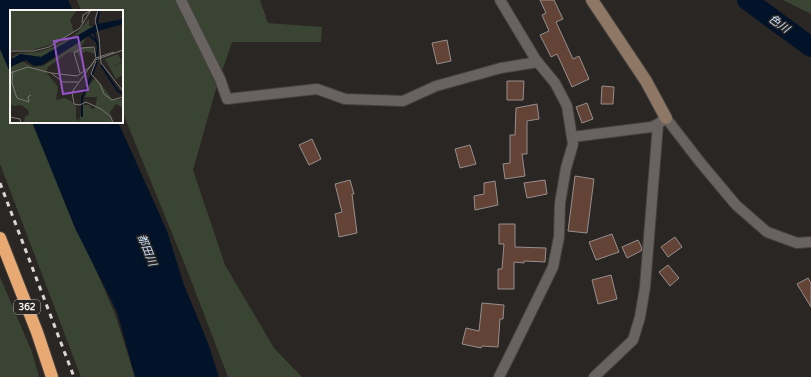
<svg xmlns="http://www.w3.org/2000/svg" width="811" height="377" font-family="'Varela Round','Noto Sans JP',sans-serif">
<style>
.green{fill:#3a4432}
.water{fill:#021228}
.lines{fill:none;stroke-linecap:round;stroke-linejoin:round}
.river{stroke:#021228;stroke-width:20}
.building{fill:#644337;stroke:#968f8d}
.street-casing{stroke:#44413f;stroke-width:12}
.secondary-casing{stroke:#44413f;stroke-width:14}
.highway-casing{stroke:#44413f;stroke-width:14}
.street{stroke:#686360;stroke-width:10}
.secondary{stroke:#8e7865;stroke-width:12}
.highway{stroke:#e8aa72;stroke-width:12}
.rail{stroke:#dad7d5;stroke-width:3;stroke-dasharray:5 5;stroke-linecap:butt}
.labels{text-anchor:middle;dominant-baseline:central;stroke-width:3;stroke-linejoin:round;paint-order:stroke}
.shield{fill:#2a2623;stroke:#bab6b4;stroke-width:1}
.shield-label{font-size:9px;font-weight:bold;fill:#f7f4f2}
.water-label{font-size:11px;font-style:italic;fill:#c8e0fe;stroke:#2a2623}
.inset-river{fill:none;stroke:#021228;stroke-width:2}
.inset-road{fill:none;stroke:#7c7876;stroke-width:1}
.view{fill:#9454c9;fill-opacity:0.15;stroke:#9454c9;stroke-width:2}
.inset-edge{fill:none;stroke:#f7f4f2;stroke-width:2}
</style>
<rect width="100%" height="100%" fill="#2a2623"/>
<g class="green">
<path d="M 77,0 L 260,0 L 268,23 L 322,27 L 321,42 L 232,42 L 215,92 L 193,170 L 225,265 L 274,348 L 302,377 L 228,377 L 189,275 L 122,111 L 122,11 L 81,11 Z"/>
<path d="M 783,0 L 811,0 L 811,14 Z"/>
<path d="M 0,45 L 11,72 L 11,122 L 32,122 L 115,314 L 135,377 L 81,377 L 0,164 Z"/>
<path d="M 0,277 L 32,352 L 39,377 L 0,377 Z"/>
</g>
<g class="water">
<path d="M 0,0 L 68,0 L 73,11 L 11,11 L 11,75 L 0,49 Z"/>
<path d="M 32,122 L 118,122 L 167,231 L 184,285 L 208,343 L 219,377 L 135,377 L 117,312 L 75,228 Z"/>
</g>
<g class="lines">
<path class="river" d="M 747,0 L 811,47"/>
</g>
<g class="building">
<path d="M 540,0 L 554,0 L 563,19 L 556,22 L 573,59 L 579,56 L 589,79 L 572,87 L 557,54 L 551,57 L 540,35 L 549,31 L 542,15 L 546,13 Z"/>
<path d="M 447,40 L 451,61 L 437,64 L 432,43 Z"/>
<path d="M 507,81 L 524,81 L 523,100 L 507,100 Z"/>
<path d="M 602,86 L 614,87 L 613,104 L 601,104 Z"/>
<path d="M 587,103 L 593,119 L 582,123 L 576,107 Z"/>
<path d="M 537,104 L 539,119 L 527,121 L 527,154 L 522,154 L 525,176 L 505,179 L 503,164 L 510,163 L 510,135 L 515,135 L 516,108 Z"/>
<path d="M 312,139 L 321,159 L 309,165 L 299,145 Z"/>
<path d="M 470,145 L 476,164 L 460,168 L 455,149 Z"/>
<path d="M 575,176 L 594,179 L 587,233 L 568,231 Z"/>
<path d="M 350,180 L 354,194 L 352,194 L 357,233 L 339,237 L 335,214 L 342,212 L 335,184 Z"/>
<path d="M 545,180 L 547,194 L 527,198 L 524,183 Z"/>
<path d="M 495,181 L 498,205 L 475,210 L 474,196 L 484,194 L 484,183 Z"/>
<path d="M 499,224 L 515,224 L 515,247 L 546,248 L 545,262 L 524,261 L 524,263 L 514,262 L 514,289 L 498,289 L 498,269 L 502,269 L 504,244 L 499,244 Z"/>
<path d="M 612,234 L 619,252 L 596,260 L 589,242 Z"/>
<path d="M 675,237 L 682,247 L 668,257 L 661,247 Z"/>
<path d="M 638,240 L 642,248 L 641,251 L 627,258 L 622,247 Z"/>
<path d="M 668,265 L 679,278 L 670,286 L 659,272 Z"/>
<path d="M 611,275 L 617,299 L 598,304 L 592,280 Z"/>
<path d="M 808,278 L 811,283 L 811,307 L 797,284 Z"/>
<path d="M 482,303 L 504,305 L 503,319 L 500,319 L 498,347 L 482,346 L 481,348 L 462,344 L 466,328 L 479,331 Z"/>
</g>
<g class="lines">
<defs>
<g id="street">
<path d="M 181,0 L 220,79 L 227,99 L 317,89 L 345,99 L 403,101 L 436,86 L 501,68 L 538,62"/>
<path d="M 572,137 L 651,127 L 658,124"/>
<path d="M 499,377 L 513,349 L 553,267 L 559,237 L 560,203 L 566,168 L 573,144 L 567,106 L 555,83 L 536,60 L 500,0"/>
<path d="M 594,377 L 633,340 L 640,317 L 645,287 L 658,124 L 666,118 L 700,162 L 736,205 L 767,232 L 797,243 L 811,242"/>
</g>
<path id="secondary" d="M 592,0 L 646,81 L 666,118"/>
<path id="highway" d="M 0,238 L 37,332 L 52,377"/>
</defs>
<use href="#street" class="street-casing"/>
<use href="#secondary" class="secondary-casing"/>
<use href="#highway" class="highway-casing"/>
<use href="#street" class="street"/>
<use href="#secondary" class="secondary"/>
<use href="#highway" class="highway"/>
<path class="rail" d="M 0,183 L 74,377"/>
</g>
<g class="labels">
<rect class="shield" x="14" y="300" width="26" height="14" rx="3"/>
<g class="shield-label">
<text x="27" y="307">362</text>
</g>
<g class="water-label">
<text transform="translate(779 24) rotate(36)">色川</text>
<text transform="translate(147 250) rotate(68)">都田川</text>
</g>
</g>
<g transform="translate(10 10)">
<rect width="113" height="113" fill="#2a2623"/>
<path d="M 0,0 L 67,0 L 60,10 L 64,22 L 46,33 L 23,40 L 3,40 L 0,38 ZM 79,9 L 79,16 L 85,16 L 42,42 L 31,47 L 10,44 L 4,49 L 2,47 L 9,43 L 28,42 L 43,37 L 65,25 ZM 76,28 L 71,37 L 82,37 L 85,44 L 76,41 L 70,45 L 69,48 L 68,43 L 59,42 L 38,57 L 36,62 L 48,77 L 46,90 L 55,88 L 61,91 L 66,96 L 66,109 L 69,111 L 73,95 L 79,95 L 82,99 L 85,98 L 87,87 L 75,87 L 78,76 L 86,68 L 103,90 L 111,89 L 113,91 L 113,98 L 106,94 L 100,102 L 103,113 L 14,113 L 15,106 L 19,105 L 18,100 L 11,95 L 3,96 L 0,94 L 0,58 L 12,51 L 23,57 L 33,56 ZM 108,44 L 112,52 L 101,57 L 112,53 L 113,65 L 106,69 L 95,49 Z" fill="#3a4432"/>
<path d="M 113,9 L 113,14 L 85,22 L 32,55 L 24,56 L 16,50 L 0,57 L 0,50 L 10,44 L 31,47 L 87,14 Z" fill="#021228"/>
<path class="inset-river" d="M 87,15 L 89,0M 79,25 L 89,34M 91,55 L 107,80 L 113,84M 72,107 L 72,88 L 86,55 L 88,36 L 84,21"/>
<path class="inset-road" d="M 88,0 L 85,10 L 89,27 L 91,53 L 113,81M 72,13 L 73,5 L 80,1M 0,41 L 24,41 L 39,37 L 70,18 L 81,0M 86,51 L 81,64 L 90,74 L 94,84 L 102,90 L 113,87M 3,61 L 2,73 L 7,88 L 19,92 L 18,87 L 21,85M 0,63 L 18,57 L 41,63 L 53,72 L 68,72M 41,63 L 67,66 L 80,57 L 86,48 L 104,42M 70,63 L 64,43 L 72,38 L 84,37 L 86,48M 0,107 L 10,109 L 11,113M 103,113 L 101,107 L 91,99 L 76,92 L 70,95 L 64,94 L 62,82 L 85,50 L 113,40"/>
<path class="view" d="M 68,27 L 78,80 L 53,84 L 44,31 Z"/>
<rect width="113" height="113" class="inset-edge"/>
</g>
</svg>
